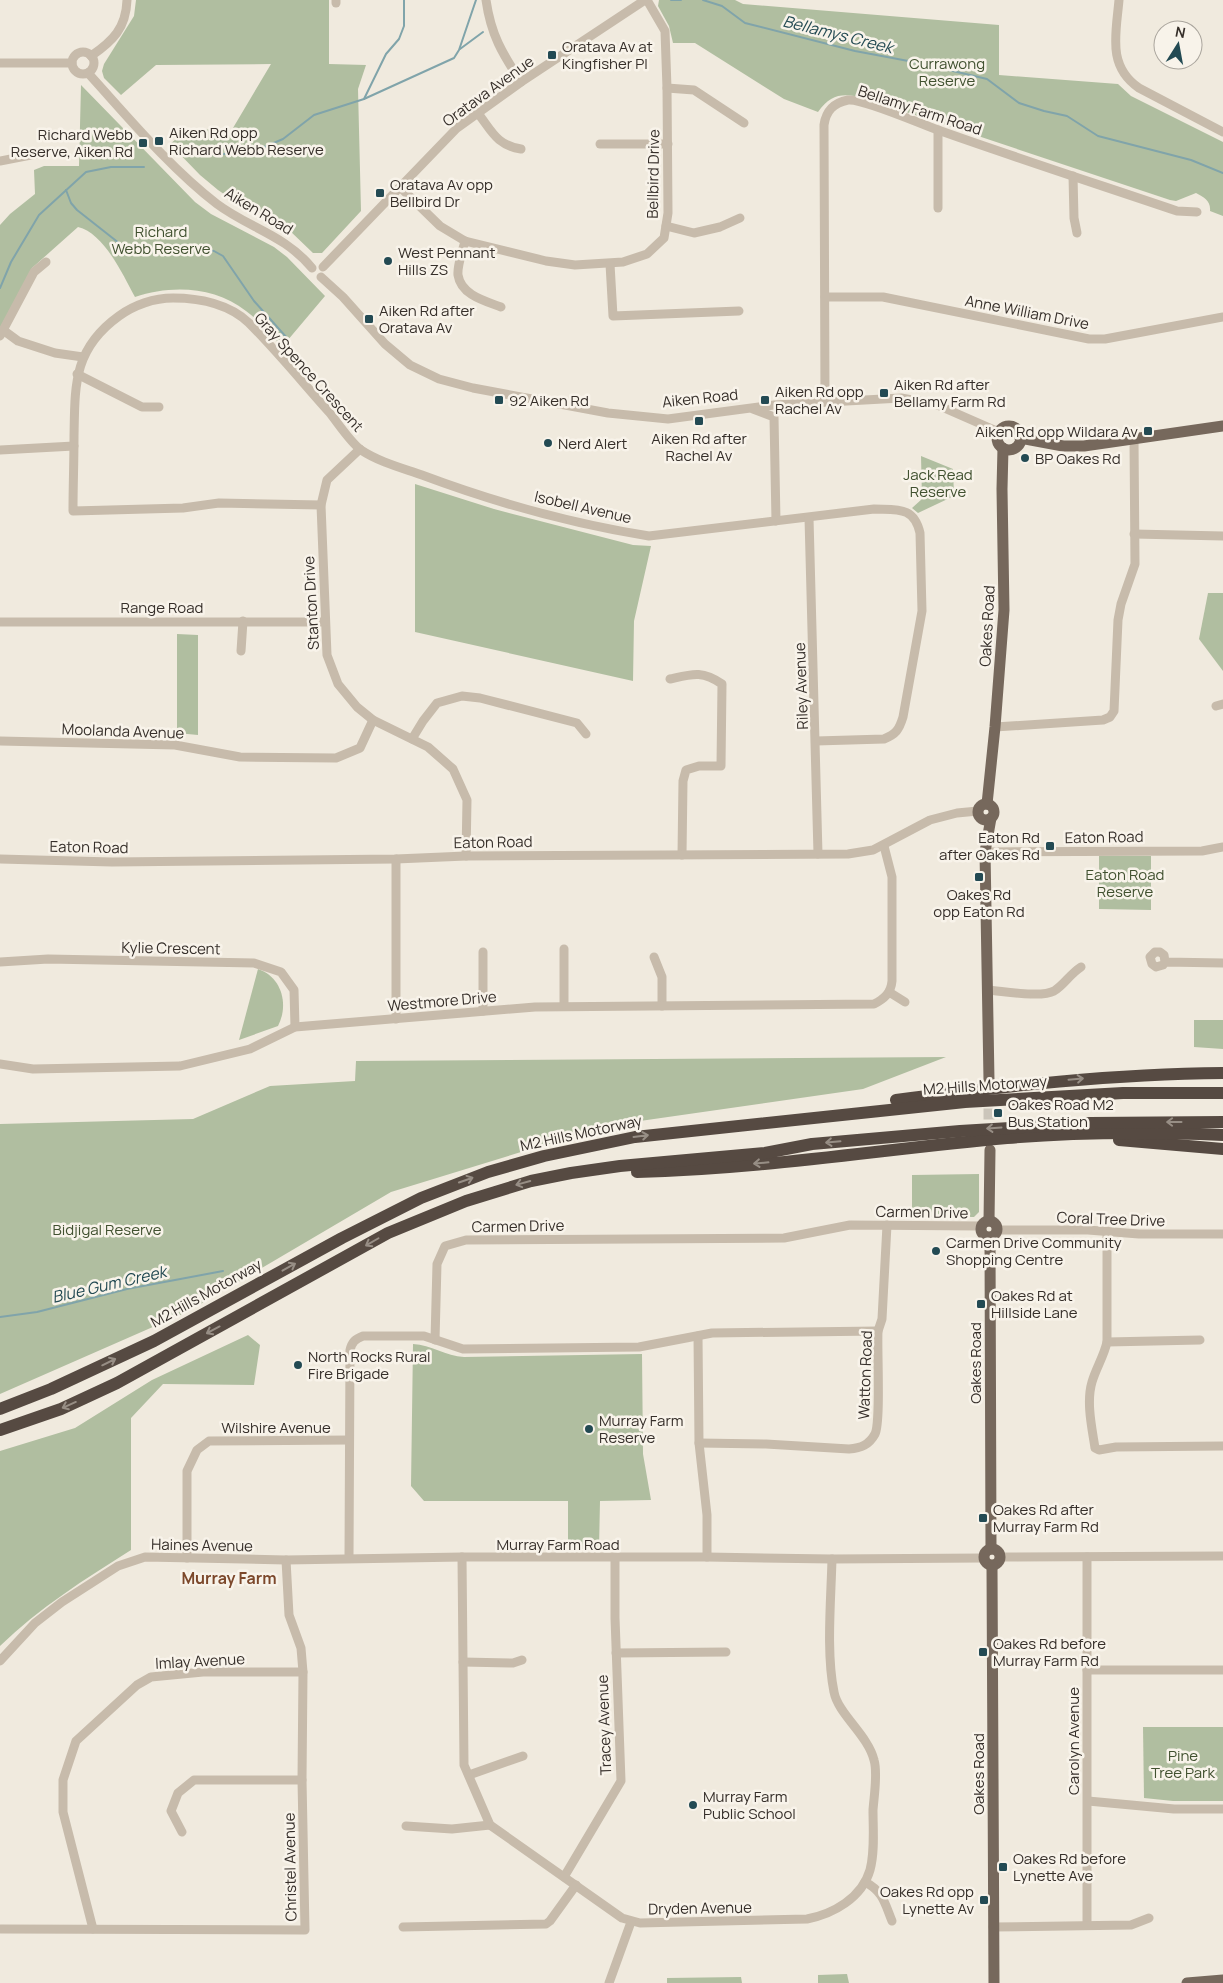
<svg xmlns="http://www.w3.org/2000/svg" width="1223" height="1983" font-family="Manrope,sans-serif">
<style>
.green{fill:#b0bea0}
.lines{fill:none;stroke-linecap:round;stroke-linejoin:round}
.stream{stroke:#80a4aa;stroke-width:2}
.major-tunnel{stroke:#cbc5ba;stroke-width:11;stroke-dasharray:11 5.5;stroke-linecap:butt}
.minor{stroke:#c7bbab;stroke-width:9}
.major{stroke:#76685c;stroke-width:11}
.highway{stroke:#564a42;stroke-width:12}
.oneway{stroke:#978e85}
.poi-dot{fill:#234a53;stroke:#f8f3ea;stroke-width:2}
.labels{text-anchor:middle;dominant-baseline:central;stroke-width:5;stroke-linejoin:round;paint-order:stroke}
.poi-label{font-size:15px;fill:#362f2a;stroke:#f8f3ea;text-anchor:start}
.park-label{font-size:15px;fill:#415130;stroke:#f8f3ea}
.street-label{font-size:15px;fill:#362f2a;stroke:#f8f3ea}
.water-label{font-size:16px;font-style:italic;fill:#234a53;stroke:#f8f3ea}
.neighbourhood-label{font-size:16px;font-weight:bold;fill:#7c482b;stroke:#f8f3ea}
</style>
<rect width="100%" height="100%" fill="#f0eade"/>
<g class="green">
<path d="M 136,0 L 329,0 L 329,64 L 366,65 L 358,89 L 361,211 L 322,253 L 313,253 L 288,229 L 234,201 L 218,190 L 200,175 L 170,144 C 191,125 204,128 230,133 L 271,64 L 156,65 L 121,95 L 104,78 L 102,71 L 104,64 L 134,16 Z"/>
<path d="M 659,0 L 735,0 L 743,4 L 999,25 L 999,75 L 1118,84 L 1131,96 L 1223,142 L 1223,216 L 1210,211 C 1211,201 1204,197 1196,193 L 1176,201 L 1170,200 L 864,98 C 844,93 831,93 818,112 L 784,99 L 695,43 L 673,43 L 669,26 L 658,6 Z"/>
<path d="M 81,85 L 195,202 L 211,214 L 274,247 L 287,257 L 325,296 L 282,347 C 271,335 260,321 246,311 C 214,286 171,285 135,297 C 123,275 104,233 78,227 L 32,268 L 0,328 L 0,225 L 10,214 L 35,194 L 34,170 L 44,166 L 79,166 Z"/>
<path d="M 921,456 L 953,469 L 954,496 L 918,513 L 912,508 L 922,499 Z"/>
<path d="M 415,484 L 494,509 L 633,545 L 651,546 L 634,621 L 633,681 L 415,632 Z"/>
<path d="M 1208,593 L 1223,593 L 1223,671 L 1199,639 Z"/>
<path d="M 177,634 L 198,635 L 198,735 L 177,733 Z"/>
<path d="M 1099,856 L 1151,856 L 1151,910 L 1099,909 Z"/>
<path d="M 258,969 C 282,977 289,1005 278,1026 L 239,1040 Z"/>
<path d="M 1194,1020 L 1223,1020 L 1223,1049 L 1194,1047 Z"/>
<path d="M 946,1057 L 863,1089 L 640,1121 L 534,1148 L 391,1192 L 187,1312 L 0,1394 L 0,1124 L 193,1119 L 270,1086 L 355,1081 L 356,1061 Z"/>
<path d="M 979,1174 L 979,1212 L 974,1217 L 912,1217 L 912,1175 Z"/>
<path d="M 248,1335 L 260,1345 L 254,1385 L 163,1384 L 131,1418 L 131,1550 C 85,1579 39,1608 0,1646 L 0,1451 L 75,1428 L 152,1380 Z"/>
<path d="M 413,1344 C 431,1345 446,1356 464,1357 L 642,1354 L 643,1454 L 651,1500 L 600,1501 L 599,1549 L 568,1549 L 568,1501 L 424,1501 L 411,1486 Z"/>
<path d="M 1143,1727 L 1223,1727 L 1223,1801 L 1173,1801 L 1144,1798 Z"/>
<path d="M 847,1974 L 849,1983 L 818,1983 L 818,1975 Z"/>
<path d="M 741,1977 L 742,1983 L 667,1983 L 667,1978 Z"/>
</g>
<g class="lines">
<g class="stream">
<path d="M 671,0 L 681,0"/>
<path d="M 703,0 L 722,6 L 745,23 L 855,51 L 919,63 L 987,79 L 1019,103 L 1044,111 L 1067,116 L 1098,136 L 1191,160 L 1223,173"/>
<path d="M 460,49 L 483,32"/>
<path d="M 364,99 L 386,54 L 399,39 L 404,26 L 404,0"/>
<path d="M 188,155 L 224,154 L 262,148 L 283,139 L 314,115 L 364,99 L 454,58 L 459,50 L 476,0"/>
<path d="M 66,190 L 71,203 L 77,210 L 124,247 L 137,252 L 200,249 L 214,251 L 223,256 L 254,301 L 287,338"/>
<path d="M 0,288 L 11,262 L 39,215 L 86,172 L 111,167 L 144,167"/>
<path d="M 0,1317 L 37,1312 L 127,1289 L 223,1271"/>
</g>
<path class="major-tunnel" d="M 989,1092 L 989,1138"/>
<g class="minor">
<path d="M 336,0 L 336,3"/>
<path d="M 486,0 C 491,35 502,53 521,82"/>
<path d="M 1119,0 C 1116,34 1107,66 1139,88 L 1223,132"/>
<circle cx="83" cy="63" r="11"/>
<path d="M 91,56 C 113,41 126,28 127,0"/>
<path d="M 0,63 L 72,63"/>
<path d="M 88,73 C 127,116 170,168 217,204 C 249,228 285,235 312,268"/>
<path d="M 667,88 L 694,90 L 744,123"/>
<path d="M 477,112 C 492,131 496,145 521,149"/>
<path d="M 600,144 L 668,144"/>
<path d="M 0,161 L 36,154"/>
<path d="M 1073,176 L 1074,218 L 1077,233"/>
<path d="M 400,187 L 440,226 L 465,241 L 546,261 L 575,265 L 623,262 L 647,254 L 664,238 L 668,213 L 667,88 L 665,31 L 647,0"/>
<path d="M 938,208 L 938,130"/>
<path d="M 666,226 L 694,233 L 720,227 L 740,218"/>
<path d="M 465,241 C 463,250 457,265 458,275 C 461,295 485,301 501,307"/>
<path d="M 610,264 L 613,316 L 739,311"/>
<path d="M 323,267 L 457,128 L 521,82 L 645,0"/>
<path d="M 321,277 L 343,297 L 385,344 L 410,365 L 439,379 L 473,388 L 608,413 L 668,419 L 774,405 L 901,398 L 935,404 L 999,432"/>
<path d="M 825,297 L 883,297 L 1089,339 L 1105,339 L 1223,317"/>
<path d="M 3,330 L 18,341 L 55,353 L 83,357"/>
<path d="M 0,336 L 34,272 L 46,262"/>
<path d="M 77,374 L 142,407 L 159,407"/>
<path d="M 825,402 L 824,125 C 826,111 833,103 848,100 C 862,98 921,124 938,130 C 1017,158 1097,184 1177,211 L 1197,212"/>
<path d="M 753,409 L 774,417 L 776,521"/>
<path d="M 360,449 L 327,480 L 321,505 L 327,655 L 338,684 L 357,707 L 373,720 L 428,747 L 453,769 L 467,800 L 466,856"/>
<path d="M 0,450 L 74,446"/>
<path d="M 321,505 L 219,503 L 183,508 L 73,511 C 73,486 74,462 74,437 C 75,385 73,349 119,316 C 134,305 154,298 173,298 C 199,298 229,304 249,323 C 277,351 303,383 329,412 C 338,423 350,442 361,450 C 379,462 402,468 422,475 C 494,502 573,524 649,536 L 874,509 C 897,510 914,506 920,533 L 922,611 L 903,717 C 899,730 896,734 884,739 L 816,741"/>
<path d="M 809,518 L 818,854"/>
<path d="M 1134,534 L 1223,536"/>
<path d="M 0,622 L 324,622"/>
<path d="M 241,651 L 243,621"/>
<path d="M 670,679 C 692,674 702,670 722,684 L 721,766 L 699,766 L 686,770 L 683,781 L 682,855"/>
<path d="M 1216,706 L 1223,704"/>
<path d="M 995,727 L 1103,720 L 1110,717 L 1114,711 L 1118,620 L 1121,604 L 1135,564 L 1134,439"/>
<path d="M 412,739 L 423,721 L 437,703 L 462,696 L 480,698 L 577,723 L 586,734"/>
<path d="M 0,741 L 175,745 L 240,757 L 336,758 L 360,748 L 373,720"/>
<path d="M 985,852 L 1202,851 L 1223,847"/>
<path d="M 0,859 L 112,862 L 396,859 L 466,856 L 848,854 L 873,850 L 930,820 L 957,813 L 978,811"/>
<path d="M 396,859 L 396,1019"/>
<path d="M 564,949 L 564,1006"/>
<path d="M 654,957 L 662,977 L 662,1006"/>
<path d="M 0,962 L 48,959 L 254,963 L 281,972 L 294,990 L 295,1027"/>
<path d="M 1165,962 L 1164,955 L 1160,952 L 1155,952 L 1150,957 L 1152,964 L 1156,967 L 1163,965 L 1165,962 L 1223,963"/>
<path d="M 987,990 C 1003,991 1041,998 1054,991 C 1064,985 1070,974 1081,967"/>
<path d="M 889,992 L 905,1002"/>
<path d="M 483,1011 L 483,952"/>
<path d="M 0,1064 L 33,1069 L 180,1066 L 250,1049 L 295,1027 L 535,1007 L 874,1004 C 884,999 891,993 892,981 L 892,877 L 884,846"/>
<path d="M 997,1230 L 1088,1230 L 1139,1234 L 1223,1234"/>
<path d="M 1107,1231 L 1107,1342 C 1104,1356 1096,1368 1092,1382 C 1086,1402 1092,1428 1095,1448 L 1099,1450 L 1116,1447 L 1223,1446"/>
<path d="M 698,1336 L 699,1443 L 707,1515 L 707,1557"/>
<path d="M 435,1340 L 437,1264 L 445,1246 L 466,1240 L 784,1238 L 850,1225 L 981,1226"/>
<path d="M 1107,1342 L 1200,1340"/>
<path d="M 699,1443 L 766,1444 L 849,1449 C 861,1448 869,1445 875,1434 C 881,1422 877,1350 878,1331 L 882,1319 L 887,1225"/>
<path d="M 462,1557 L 464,1765 L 490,1825 L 622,1918 L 640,1923 L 807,1919 C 833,1914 862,1898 870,1870 C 875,1852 873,1829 873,1810 C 874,1796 878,1773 874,1760 C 868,1735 838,1714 834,1692 C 826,1653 831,1600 832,1559"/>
<path d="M 1000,1557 L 1223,1556"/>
<path d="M 187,1558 L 187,1471 L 197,1450 L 209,1441 L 349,1440"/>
<path d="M 349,1558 L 350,1350 C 352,1342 355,1339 363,1336 L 424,1336 L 463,1349 L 639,1347 L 712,1333 L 878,1331"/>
<path d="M 616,1653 L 726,1652"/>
<path d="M 0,1661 L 35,1623 L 62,1602 L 118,1566 L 145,1557 L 286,1560 L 462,1557 L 707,1557 L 832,1559 L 983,1558"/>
<path d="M 463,1662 L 513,1663 L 522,1660"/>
<path d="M 1087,1670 L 1223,1670"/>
<path d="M 469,1775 L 523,1756"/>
<path d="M 1088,1801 L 1174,1809 L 1223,1809"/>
<path d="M 406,1826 L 452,1829 L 490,1825"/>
<path d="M 182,1832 L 171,1811 L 178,1793 L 194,1780 L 302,1780"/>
<path d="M 564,1877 L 621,1781 L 615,1618 L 615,1557"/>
<path d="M 865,1882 C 883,1891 885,1904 892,1921"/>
<path d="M 1087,1924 L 1087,1557"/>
<path d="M 403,1927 L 546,1924 L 550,1921 L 576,1885"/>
<path d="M 993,1927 L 1131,1925 L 1149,1918"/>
<path d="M 0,1929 L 305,1930 L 302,1780 L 303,1672 L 301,1648 L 289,1615 L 286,1560"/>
<path d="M 93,1929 L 63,1812 L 63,1780 L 76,1741 L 137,1685 L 151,1677 L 203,1672 L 303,1672"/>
<path d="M 609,1983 L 631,1922"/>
</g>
<g class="major">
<circle cx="1009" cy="438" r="12"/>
<path d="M 1020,438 L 1063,446 L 1084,446 L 1223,426"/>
<path d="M 987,804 L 995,727 L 1004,610 L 1002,489 L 1003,448"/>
<circle cx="986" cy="812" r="8"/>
<path d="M 989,1080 L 985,852 L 991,818"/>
<circle cx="989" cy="1229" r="8"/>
<path d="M 989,1221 L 990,1150"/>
<path d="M 990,1238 L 991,1549"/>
<circle cx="992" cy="1557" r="8"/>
<path d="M 992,1566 L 994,1983"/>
<path d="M 1187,1983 L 1223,1980"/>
</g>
<g class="highway">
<path d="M 896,1100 C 1005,1086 1113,1074 1223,1073"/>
<path d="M 1119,1140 L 1223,1149"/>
<path d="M 637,1172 C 761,1169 884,1149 1007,1138 C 1079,1132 1151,1132 1223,1135"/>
<path d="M 0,1409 L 51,1389 L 154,1341 L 342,1238 L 421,1198 L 488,1172 L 544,1156 L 635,1137 L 965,1102 L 1123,1093 L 1223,1093"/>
<path d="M 0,1430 L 61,1409 L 117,1383 L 388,1233 L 466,1201 L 531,1181 L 571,1173 L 620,1166 L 765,1153 L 812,1144 L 960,1131 L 1090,1123 L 1223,1122"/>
</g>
</g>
<defs><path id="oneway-shaft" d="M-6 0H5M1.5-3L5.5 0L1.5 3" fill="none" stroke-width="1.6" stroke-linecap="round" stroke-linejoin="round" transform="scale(1.25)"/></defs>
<g class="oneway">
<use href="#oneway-shaft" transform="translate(1076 1079) rotate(-5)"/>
<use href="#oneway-shaft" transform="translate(1174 1122) rotate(180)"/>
<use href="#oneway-shaft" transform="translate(994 1128) rotate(176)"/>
<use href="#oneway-shaft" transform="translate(641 1136) rotate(-7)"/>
<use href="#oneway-shaft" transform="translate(833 1142) rotate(175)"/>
<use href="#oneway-shaft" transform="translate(761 1163) rotate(175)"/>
<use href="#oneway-shaft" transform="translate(466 1180) rotate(-19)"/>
<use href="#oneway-shaft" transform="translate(523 1183) rotate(165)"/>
<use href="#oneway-shaft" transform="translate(372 1242) rotate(150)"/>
<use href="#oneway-shaft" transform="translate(289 1267) rotate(-29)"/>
<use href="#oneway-shaft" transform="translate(213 1330) rotate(152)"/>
<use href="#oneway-shaft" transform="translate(109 1362) rotate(-26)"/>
<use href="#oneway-shaft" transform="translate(69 1405) rotate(156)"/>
</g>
<g class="poi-dot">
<rect x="547" y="50" width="10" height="10" rx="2.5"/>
<rect x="154" y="136" width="10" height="10" rx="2.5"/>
<rect x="138" y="138" width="10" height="10" rx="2.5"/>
<rect x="375" y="188" width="10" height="10" rx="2.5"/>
<circle cx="388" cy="261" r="5"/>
<rect x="364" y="314" width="10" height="10" rx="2.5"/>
<rect x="879" y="388" width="10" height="10" rx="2.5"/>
<rect x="494" y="395" width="10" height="10" rx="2.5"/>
<rect x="760" y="395" width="10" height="10" rx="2.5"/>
<rect x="694" y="416" width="10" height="10" rx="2.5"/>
<rect x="1143" y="426" width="10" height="10" rx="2.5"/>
<circle cx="548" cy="443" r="5"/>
<circle cx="1025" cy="458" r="5"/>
<rect x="1045" y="841" width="10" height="10" rx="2.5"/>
<rect x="974" y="872" width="10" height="10" rx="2.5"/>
<rect x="993" y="1108" width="10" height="10" rx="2.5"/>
<circle cx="936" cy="1251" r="5"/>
<rect x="976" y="1299" width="10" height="10" rx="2.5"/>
<circle cx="298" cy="1365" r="5"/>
<circle cx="589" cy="1429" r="5"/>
<rect x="978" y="1513" width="10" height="10" rx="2.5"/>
<rect x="978" y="1647" width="10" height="10" rx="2.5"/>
<circle cx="693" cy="1805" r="5"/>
<rect x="998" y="1862" width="10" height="10" rx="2.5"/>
<rect x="979" y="1895" width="10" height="10" rx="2.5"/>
</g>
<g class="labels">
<g class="poi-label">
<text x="562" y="46">Oratava Av at<tspan x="562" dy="17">Kingfisher Pl</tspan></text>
<text x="169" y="132">Aiken Rd opp<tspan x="169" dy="17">Richard Webb Reserve</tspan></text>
<text x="133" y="134" text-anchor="end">Richard Webb<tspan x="133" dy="17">Reserve, Aiken Rd</tspan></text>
<text x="390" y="184">Oratava Av opp<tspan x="390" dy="17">Bellbird Dr</tspan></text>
<text x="398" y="252">West Pennant<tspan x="398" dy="17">Hills ZS</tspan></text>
<text x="379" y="310">Aiken Rd after<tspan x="379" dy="17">Oratava Av</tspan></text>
<text x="894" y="384">Aiken Rd after<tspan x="894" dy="17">Bellamy Farm Rd</tspan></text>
<text x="775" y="391">Aiken Rd opp<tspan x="775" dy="17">Rachel Av</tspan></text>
<text x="509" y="400">92 Aiken Rd</text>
<text x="1138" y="431" text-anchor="end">Aiken Rd opp Wildara Av</text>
<text x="699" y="438" text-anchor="middle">Aiken Rd after<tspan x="699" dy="17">Rachel Av</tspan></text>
<text x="558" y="443">Nerd Alert</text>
<text x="1035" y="458">BP Oakes Rd</text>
<text x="1040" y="837" text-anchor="end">Eaton Rd<tspan x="1040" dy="17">after Oakes Rd</tspan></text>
<text x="979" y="894" text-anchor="middle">Oakes Rd<tspan x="979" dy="17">opp Eaton Rd</tspan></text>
<text x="1008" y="1104">Oakes Road M2<tspan x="1008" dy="17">Bus Station</tspan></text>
<text x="946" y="1242">Carmen Drive Community<tspan x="946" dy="17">Shopping Centre</tspan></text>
<text x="991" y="1295">Oakes Rd at<tspan x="991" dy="17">Hillside Lane</tspan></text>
<text x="308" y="1356">North Rocks Rural<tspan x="308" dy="17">Fire Brigade</tspan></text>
<text x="599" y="1420">Murray Farm<tspan x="599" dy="17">Reserve</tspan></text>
<text x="993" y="1509">Oakes Rd after<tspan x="993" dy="17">Murray Farm Rd</tspan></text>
<text x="993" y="1643">Oakes Rd before<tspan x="993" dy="17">Murray Farm Rd</tspan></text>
<text x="703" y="1796">Murray Farm<tspan x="703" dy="17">Public School</tspan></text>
<text x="1013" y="1858">Oakes Rd before<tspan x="1013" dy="17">Lynette Ave</tspan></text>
<text x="974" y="1891" text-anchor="end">Oakes Rd opp<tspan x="974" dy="17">Lynette Av</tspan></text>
</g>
<g class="park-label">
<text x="947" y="63">Currawong<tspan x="947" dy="17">Reserve</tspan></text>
<text x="161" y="231">Richard<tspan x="161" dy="17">Webb Reserve</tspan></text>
<text x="938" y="474">Jack Read<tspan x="938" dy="17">Reserve</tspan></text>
<text x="1125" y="874">Eaton Road<tspan x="1125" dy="17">Reserve</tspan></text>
<text x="107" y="1229">Bidjigal Reserve</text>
<text x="1183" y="1755">Pine<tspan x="1183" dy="17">Tree Park</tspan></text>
</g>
<g class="street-label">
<text transform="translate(488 91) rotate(-36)">Oratava Avenue</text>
<text transform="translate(920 110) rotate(18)">Bellamy Farm Road</text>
<text transform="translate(653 174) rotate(-89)">Bellbird Drive</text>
<text transform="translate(259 211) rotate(31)">Aiken Road</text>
<text transform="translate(1027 312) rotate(11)">Anne William Drive</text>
<text transform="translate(309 372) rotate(48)">Gray Spence Crescent</text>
<text transform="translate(700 398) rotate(-6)">Aiken Road</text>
<text transform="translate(583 507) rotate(13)">Isobell Avenue</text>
<text transform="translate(311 603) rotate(-93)">Stanton Drive</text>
<text x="162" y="607">Range Road</text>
<text transform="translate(987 626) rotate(-87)">Oakes Road</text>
<text transform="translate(801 686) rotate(-92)">Riley Avenue</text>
<text transform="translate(123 731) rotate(2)">Moolanda Avenue</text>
<text transform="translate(1104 837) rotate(-1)">Eaton Road</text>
<text transform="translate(493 842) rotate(-1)">Eaton Road</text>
<text transform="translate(89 847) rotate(1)">Eaton Road</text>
<text transform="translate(171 948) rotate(1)">Kylie Crescent</text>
<text transform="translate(442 1001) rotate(-5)">Westmore Drive</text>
<text transform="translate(985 1085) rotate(-4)">M2 Hills Motorway</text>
<text transform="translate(581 1133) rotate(-12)">M2 Hills Motorway</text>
<text transform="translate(922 1212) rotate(1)">Carmen Drive</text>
<text transform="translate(1111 1219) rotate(2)">Coral Tree Drive</text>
<text transform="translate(518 1226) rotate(-1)">Carmen Drive</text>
<text transform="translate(206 1293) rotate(-29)">M2 Hills Motorway</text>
<text transform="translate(975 1363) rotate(-90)">Oakes Road</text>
<text transform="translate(865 1375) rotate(-88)">Watton Road</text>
<text x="276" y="1427">Wilshire Avenue</text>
<text x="558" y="1544">Murray Farm Road</text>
<text transform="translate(202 1545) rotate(1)">Haines Avenue</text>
<text transform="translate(200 1661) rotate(-3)">Imlay Avenue</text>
<text transform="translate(604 1725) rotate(-92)">Tracey Avenue</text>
<text transform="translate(1073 1741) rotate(-90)">Carolyn Avenue</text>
<text transform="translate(978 1774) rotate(-90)">Oakes Road</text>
<text transform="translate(290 1867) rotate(-91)">Christel Avenue</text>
<text transform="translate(700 1908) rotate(-1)">Dryden Avenue</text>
</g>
<g class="water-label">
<text transform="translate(838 34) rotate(14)">Bellamys Creek</text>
<text transform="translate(109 1284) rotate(-13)">Blue Gum Creek</text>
</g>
<g class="neighbourhood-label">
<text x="229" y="1578">Murray Farm</text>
</g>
</g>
<g transform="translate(1178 45) rotate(11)"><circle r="24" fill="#f8f3ea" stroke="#aaa59d"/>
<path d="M0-4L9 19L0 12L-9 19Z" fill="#234a53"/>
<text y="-8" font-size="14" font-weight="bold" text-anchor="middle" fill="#362f2a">N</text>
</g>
</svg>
